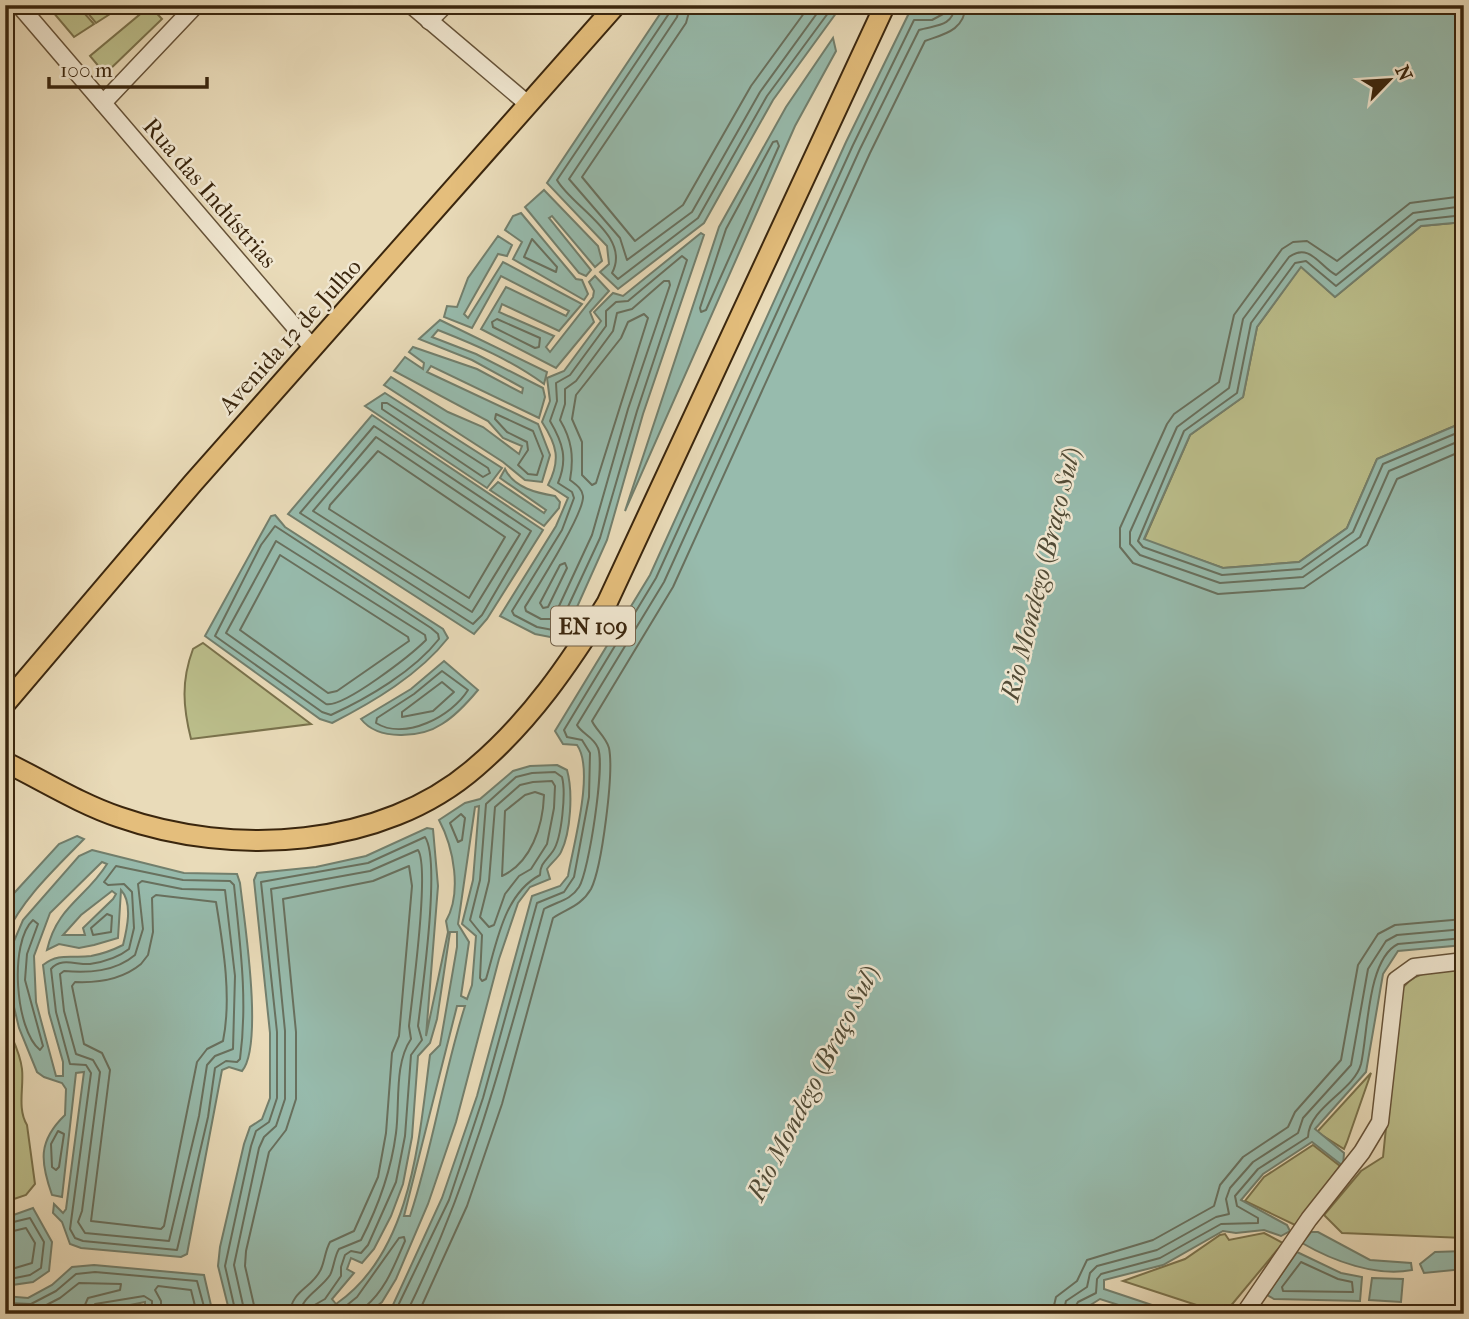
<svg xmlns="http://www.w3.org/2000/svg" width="1469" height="1319" font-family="'IM FELL French Canon',serif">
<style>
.green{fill:#bbbe8b;stroke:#7a724c;stroke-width:2}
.water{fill:#97bbad;stroke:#727f6d;stroke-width:2;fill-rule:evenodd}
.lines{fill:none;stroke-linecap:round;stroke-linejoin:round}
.shore{stroke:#68705e;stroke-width:2}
.minor-casing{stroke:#665339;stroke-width:19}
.major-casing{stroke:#3a260e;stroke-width:23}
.minor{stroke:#f1e8d2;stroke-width:16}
.major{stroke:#e4be7c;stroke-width:19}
.labels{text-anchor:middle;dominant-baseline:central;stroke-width:5;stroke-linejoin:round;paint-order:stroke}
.shield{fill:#f1e8d2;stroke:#716049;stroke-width:2}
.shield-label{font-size:23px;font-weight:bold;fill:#3a260e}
.street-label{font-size:24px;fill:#3a260e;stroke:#f1e8d2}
.water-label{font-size:26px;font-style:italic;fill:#514b36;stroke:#f1e8d2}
</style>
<rect width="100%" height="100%" fill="#e9dbb9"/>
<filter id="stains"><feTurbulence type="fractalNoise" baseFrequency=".00286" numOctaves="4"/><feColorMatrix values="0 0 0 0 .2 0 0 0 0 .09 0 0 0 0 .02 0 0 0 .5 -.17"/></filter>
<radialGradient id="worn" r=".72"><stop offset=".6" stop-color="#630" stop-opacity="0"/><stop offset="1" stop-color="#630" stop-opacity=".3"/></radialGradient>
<g class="green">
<path d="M 47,5 L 77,5 L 94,24 L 74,37 Z"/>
<path d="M 81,5 L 124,5 L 96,23 Z"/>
<path d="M 150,6 L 162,19 L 105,74 L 90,56 Z"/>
<path d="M 1464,222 L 1464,422 L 1377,459 L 1347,528 L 1299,562 L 1223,568 L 1144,540 L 1190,435 L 1243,397 L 1257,327 L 1301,266 L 1335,297 L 1421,226 Z"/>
<path d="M 203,643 L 311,724 L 191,739 C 183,707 181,681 193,649 Z"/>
<path d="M 1464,969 L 1464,1238 L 1342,1233 L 1324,1215 L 1361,1171 L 1383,1157 L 1400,992 C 1414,969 1438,971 1464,969 Z"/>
<path d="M 5,1020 C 11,1037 20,1051 22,1069 C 24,1087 17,1109 27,1125 L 35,1184 L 26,1195 L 5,1202 Z"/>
<path d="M 1371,1073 L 1347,1142 L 1344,1149 L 1317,1132 Z"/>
<path d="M 1313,1145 L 1340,1166 L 1295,1225 L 1245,1201 L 1264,1177 Z"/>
<path d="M 1264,1233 L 1283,1243 L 1224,1314 L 1123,1281 L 1185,1259 L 1220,1235 L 1225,1234 L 1229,1240 Z"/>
</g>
<g class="water">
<path d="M 666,5 L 842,5 L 773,100 L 704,223 L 618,289 L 600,272 L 609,264 L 607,246 L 547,183 Z"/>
<path d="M 942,5 L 1464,5 L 1464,222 L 1421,226 L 1335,297 L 1301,267 L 1257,327 L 1243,397 L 1190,435 L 1144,539 L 1223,568 L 1299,562 L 1347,528 L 1377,459 L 1464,422 L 1464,945 L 1398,951 L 1383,974 L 1366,1072 L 1315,1129 L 1344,1153 L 1343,1166 L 1312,1142 L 1263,1174 L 1241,1200 L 1287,1225 L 1290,1231 L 1281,1236 L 1264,1230 L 1236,1233 L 1223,1231 L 1163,1265 L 1104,1280 L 1104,1289 L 1179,1314 L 1147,1314 L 1100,1299 L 1076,1314 L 384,1314 L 393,1305 L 442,1198 L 477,1096 L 532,896 L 560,886 L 568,876 C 573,846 595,770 577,745 L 563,744 L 555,731 L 650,575 L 846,142 L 911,9 L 931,13 Z"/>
<path d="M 833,38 L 836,51 L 795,126 L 625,511 L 719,227 L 786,107 Z"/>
<path d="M 544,190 L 598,246 L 602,261 L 595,267 L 552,216 L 549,218 L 591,270 L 586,276 L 579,273 L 525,207 Z"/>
<path d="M 521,213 L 576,279 L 582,280 L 588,294 L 584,300 L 513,259 L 522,242 L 505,230 L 513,216 Z"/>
<path d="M 701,233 L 704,235 L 643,414 L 607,540 L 573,616 L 564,631 L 555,638 L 535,634 L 500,616 L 556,526 L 568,498 L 548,485 C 561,460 557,445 542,422 L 550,401 L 547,378 L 564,371 L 601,321 L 594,312 L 613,293 L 623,296 Z"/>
<path d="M 498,236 L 512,245 L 507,256 L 498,254 L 464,314 L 468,318 L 503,262 L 582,304 L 559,331 L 502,304 L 499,312 L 554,336 L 546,347 L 550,352 L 593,297 L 594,291 L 589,282 L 595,276 L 609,291 L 590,312 L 594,322 L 556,368 L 481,329 L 506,287 L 566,316 L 569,311 L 501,276 L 472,328 L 444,317 L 447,306 L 457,307 L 468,278 Z"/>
<path d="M 440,320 L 547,372 L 544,384 C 511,360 476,345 438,330 L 432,337 L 476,354 L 543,388 L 545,397 L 539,418 L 431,366 L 427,372 L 538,424 L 550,455 L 542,482 L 525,480 L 503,462 L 384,385 L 391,377 L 448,412 L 483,427 L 519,454 L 522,446 L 503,438 L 488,421 L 394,371 L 405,357 L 423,369 L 424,363 L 409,352 L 413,347 L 477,369 L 522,393 L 523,388 L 472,360 L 419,339 Z"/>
<path d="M 385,393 L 502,468 L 487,488 L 365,406 Z"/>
<path d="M 372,415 L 543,530 L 487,619 L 474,634 L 288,514 Z"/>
<path d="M 505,469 C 514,488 537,493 555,496 L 560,502 L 559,508 L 544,526 L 490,490 L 498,482 L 544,513 L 546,510 L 500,478 Z"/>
<path d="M 275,515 L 285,527 L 443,629 L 448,638 C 419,675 373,702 332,723 L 320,719 L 205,636 L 271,516 Z"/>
<path d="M 444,661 L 478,690 C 468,702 455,716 442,724 C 421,738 378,741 361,719 L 411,689 Z"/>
<path d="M 557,765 L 567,770 C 573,791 571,832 561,852 C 559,857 551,863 547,869 L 550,879 L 530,887 L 518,903 L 499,959 L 456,1122 L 428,1204 L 396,1279 L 382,1302 L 367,1314 L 327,1314 L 330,1310 L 323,1307 L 311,1314 L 230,1314 L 218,1266 L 220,1247 L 244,1144 L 250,1127 L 262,1119 L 270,1098 L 270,1033 L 254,880 L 257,873 L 316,867 L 366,856 L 427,828 L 433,829 L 438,886 L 426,1036 L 448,932 L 446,921 C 462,893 454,848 439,820 L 465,803 L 480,799 L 513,771 L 530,766 ZM 479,806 L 473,880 L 462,924 L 476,936 L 472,985 L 467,999 L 461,996 L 469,942 L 458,924 L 475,807 ZM 450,932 L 457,932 L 457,947 L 440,1045 L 430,1055 C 419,1138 412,1252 336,1304 L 332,1299 L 354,1273 L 347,1269 L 351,1258 L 362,1263 L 374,1249 L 391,1216 L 403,1184 L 412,1137 L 418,1056 L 430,1043 L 437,1019 ZM 457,1006 L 465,1006 C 443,1075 433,1147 410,1216 L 404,1216 Z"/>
<path d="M 77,836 L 84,839 C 55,869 23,898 6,935 L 5,903 L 59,844 Z"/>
<path d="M 92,850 L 184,873 L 237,874 L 240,883 C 244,919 264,1045 242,1071 L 229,1067 L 222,1070 L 187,1254 L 181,1257 L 81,1248 L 70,1244 L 62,1222 L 53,1213 L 54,1204 L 63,1213 L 66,1209 L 84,1072 L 76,1073 L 62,1197 L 52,1195 C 40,1161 38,1141 65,1115 L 66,1089 L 62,1083 L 44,1077 L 37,1072 L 19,1028 L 13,1003 L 11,948 L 23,920 L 79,856 ZM 102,862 L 107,864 C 86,898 57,906 47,950 L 59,944 L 79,948 L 94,945 L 118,938 L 121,890 C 133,903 127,929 123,945 C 113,950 102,954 91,956 C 72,959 60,952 43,965 L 49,1013 L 63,1062 L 63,1076 L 56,1076 L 36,1002 L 34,956 L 50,913 ZM 112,891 L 116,894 L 113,899 L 83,928 L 85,935 L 63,935 L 81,915 Z"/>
<path d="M 33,1208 L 52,1242 L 49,1271 L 33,1282 L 5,1286 L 5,1218 Z"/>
<path d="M 1311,1232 L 1318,1232 L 1370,1260 L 1411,1263 L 1412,1270 C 1376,1277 1333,1261 1302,1243 Z"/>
<path d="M 1464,1251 L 1464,1269 L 1424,1273 L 1420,1264 L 1435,1252 Z"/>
<path d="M 1297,1252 L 1341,1273 L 1362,1277 L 1360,1301 L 1274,1299 L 1267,1295 Z"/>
<path d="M 94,1265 L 204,1275 L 213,1314 L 145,1314 L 145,1302 L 86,1314 L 5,1314 L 5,1296 L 28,1298 L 52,1285 L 72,1267 Z"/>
<path d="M 1372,1278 L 1403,1279 L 1401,1302 L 1369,1300 Z"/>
<path d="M 1264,1307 L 1398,1313 L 1398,1314 L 1257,1314 Z"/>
</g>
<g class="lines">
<g class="shore">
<path d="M 671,5 L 670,12 L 557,180 C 572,207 632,236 612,273 L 618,279 L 698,218 L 767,96 L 834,5"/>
<path d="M 680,5 L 677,17 L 569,179 L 620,238 L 627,260 L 692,212 L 760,92 L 823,5"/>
<path d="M 691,5 L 686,23 L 582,177 L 635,241 L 683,205 L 751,86 L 810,5"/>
<path d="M 777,141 L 779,146 L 706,310 L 701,312 L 700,308 L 726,229 L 773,142 Z"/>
<path d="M 1464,196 L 1410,203 L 1337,261 L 1307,241 L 1293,242 L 1282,249 L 1234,315 L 1219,382 L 1174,414 L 1167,424 L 1120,528 L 1120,547 L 1133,563 L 1218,594 L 1304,588 L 1367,545 L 1397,479 L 1464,450"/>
<path d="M 1464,206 L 1413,213 L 1336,275 C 1320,267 1310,242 1289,257 L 1243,319 L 1229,388 L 1177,427 L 1130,532 L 1130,544 L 1140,555 L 1220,583 L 1303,577 L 1360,537 L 1389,471 L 1464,439"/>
<path d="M 1464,215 L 1418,220 L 1336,286 L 1306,261 L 1295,263 L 1251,323 L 1237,393 L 1184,431 L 1138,541 L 1143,547 L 1222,575 L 1301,569 L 1353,532 L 1383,464 L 1464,430"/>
<path d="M 532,239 L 557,267 L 556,272 L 524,257 Z"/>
<path d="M 682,256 L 687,260 L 637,411 L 600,538 L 559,626 L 553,630 L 537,627 L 514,615 L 512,611 L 562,530 L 574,498 L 572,492 L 558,483 C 568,459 563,443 550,421 L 557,401 L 556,383 L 570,375 L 606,326 L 606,311 L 616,302 L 628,301 Z"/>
<path d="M 664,281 L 669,281 L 670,285 L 628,409 L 592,535 L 553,619 L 541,619 L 526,611 L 525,607 C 536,589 585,513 583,496 C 582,488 575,484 570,480 C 574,457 572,440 560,420 L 565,404 L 565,389 L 576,381 L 613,331 L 617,313 L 632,309 Z"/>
<path d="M 644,314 L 648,318 L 596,483 L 592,485 L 582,475 L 582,442 L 572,419 L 576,395 L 621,338 L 628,322 Z"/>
<path d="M 497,319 L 540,338 L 539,347 L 535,348 L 493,327 L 492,322 Z"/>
<path d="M 382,403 L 387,403 L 488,468 L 490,473 L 483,477 L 382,409 Z"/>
<path d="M 496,414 L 533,431 L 543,456 L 537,475 L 528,474 L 518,465 L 528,450 L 527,442 L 507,432 L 495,419 Z"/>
<path d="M 374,426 L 531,531 L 482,615 L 473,624 L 300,513 Z"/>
<path d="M 376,437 L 520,534 L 472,612 L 313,511 Z"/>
<path d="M 378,451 L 505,537 L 469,598 L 329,509 L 330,505 Z"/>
<path d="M 275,526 L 431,628 L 438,634 L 439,639 C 414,671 368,698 331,715 L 322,712 L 215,636 L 261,545 Z"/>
<path d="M 276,541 L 425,635 L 426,640 C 412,654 344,708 326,704 L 226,633 Z"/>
<path d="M 280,555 L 408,637 L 409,641 L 337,691 L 328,693 L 240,630 Z"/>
<path d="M 565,563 L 567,568 L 548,607 L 543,608 L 540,603 L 560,565 Z"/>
<path d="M 442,671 L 468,690 C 452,716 405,741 376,723 L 377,718 L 414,694 Z"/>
<path d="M 442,682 L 454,692 L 433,711 L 402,717 L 402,712 Z"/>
<path d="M 532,773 L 555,772 L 562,777 C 566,792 562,838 553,851 C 547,860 540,863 540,875 C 504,894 497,942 486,979 L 482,981 L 480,978 L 482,935 L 470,920 L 480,880 L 486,804 L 516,777 Z"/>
<path d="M 533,782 L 552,781 L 555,786 L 554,808 L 547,844 L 531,869 L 519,876 L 505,894 L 494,925 L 489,927 L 480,917 L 489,881 L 495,807 L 520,785 Z"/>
<path d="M 535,792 L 544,795 C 543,826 531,863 502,876 L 505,811 L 525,795 Z"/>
<path d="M 461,814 L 465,818 L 462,840 L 458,842 L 450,823 Z"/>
<path d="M 116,866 L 183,880 L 230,881 L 234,885 C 240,944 248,1000 240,1059 L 237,1062 L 226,1061 L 215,1068 L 208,1117 L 177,1250 L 83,1241 L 75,1238 L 70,1229 L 91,1073 L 86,1065 L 70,1064 L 56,1012 L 51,969 C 61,957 76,965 90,964 C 103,962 119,957 129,949 L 134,928 L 132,892 L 124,884 L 108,885 L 104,882 Z"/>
<path d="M 142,881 L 182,889 L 225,890 L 235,976 L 233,1049 L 215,1056 L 207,1065 L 199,1116 L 169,1241 L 85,1233 L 78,1222 L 82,1211 L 100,1072 L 93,1060 L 76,1054 L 64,1011 L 60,974 L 64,971 C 88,973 115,972 135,955 L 143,929 L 138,884 Z"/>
<path d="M 156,895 L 216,902 C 223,945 232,997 223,1041 L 207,1049 L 197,1062 L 164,1226 L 161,1229 L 91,1221 L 110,1070 L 102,1053 L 84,1044 L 72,986 L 75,982 C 98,983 123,979 141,964 L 148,955 L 153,932 L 152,898 Z"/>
<path d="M 107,914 L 112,916 L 111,932 L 93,935 L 91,928 Z"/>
<path d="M 33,920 L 38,924 L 27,954 L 25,980 L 43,1046 L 40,1050 C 15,1030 9,942 33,920 Z"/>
<path d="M 58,1131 L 64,1134 L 59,1167 L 56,1170 L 52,1167 L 51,1144 Z"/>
<path d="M 5,1224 L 30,1218 L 44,1242 L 41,1268 L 30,1275 L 5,1280"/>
<path d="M 5,1233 L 26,1228 L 35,1243 L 32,1263 L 5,1271"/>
<path d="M 1301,1262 L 1338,1279 L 1352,1282 L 1353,1292 L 1283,1291 L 1282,1287 Z"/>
<path d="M 5,1303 L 31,1304 L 56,1291 L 76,1274 L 95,1272 L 197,1281 L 206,1314"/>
<path d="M 29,1314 L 60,1298 L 79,1283 L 121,1284 L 120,1290 L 88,1298 L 81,1314"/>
<path d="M 89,1314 L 95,1304 L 144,1296 L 152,1301 L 152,1314"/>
<path d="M 161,1314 L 161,1301 L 155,1290 L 158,1286 L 191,1290 L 197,1314"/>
<path d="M 236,1314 L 225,1266 L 251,1146 L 256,1131 L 269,1122 L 277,1098 L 277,1032 L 261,882 L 368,863 L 425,837 C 441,860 422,992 418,1026 L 422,1040 L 411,1055 L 405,1136 L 396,1182 L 368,1245 L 361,1253 L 351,1251 L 345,1255 L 341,1267 L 341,1276 L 325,1299 L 311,1307 L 309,1314"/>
<path d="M 245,1314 L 234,1265 L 259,1148 L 264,1137 L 276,1126 L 285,1099 L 285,1031 L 271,889 L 370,871 L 418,850 C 430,868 412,997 409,1026 L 411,1039 C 394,1064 400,1103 396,1133 C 391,1172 379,1205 361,1240 L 339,1249 C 334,1257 334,1268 330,1275 C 321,1289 301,1297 300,1314"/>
<path d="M 256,1314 L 245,1266 L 246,1251 L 269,1152 L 286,1130 L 296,1099 L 296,1032 L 283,899 L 373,881 L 409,866 L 412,886 L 399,1036 L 392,1053 L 386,1133 L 378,1177 L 354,1231 L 330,1242 C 325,1251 325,1260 321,1269 C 313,1288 291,1290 290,1314"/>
<path d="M 336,1314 L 357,1297 L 399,1238 L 404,1237 L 405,1241 C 394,1266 386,1289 365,1307 L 364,1314"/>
<path d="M 394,1314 L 449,1200 L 483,1098 L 537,903 L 564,892 L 574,877 L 589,797 L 590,753 L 582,740 L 567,737 L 564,730 L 656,578 L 853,145 L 914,20 L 932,20 L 945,13 L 946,5"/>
<path d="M 406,1314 C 472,1181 505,1051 544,909 C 558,901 570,901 579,887 C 589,871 605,765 598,748 C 594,737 581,733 577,725 L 664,582 L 860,149 L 919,30 C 934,25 953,28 955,5"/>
<path d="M 418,1314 L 467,1206 L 502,1104 L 553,918 C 568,908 581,906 591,889 C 602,867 614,772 609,748 C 606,737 596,730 592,721 L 673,587 L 870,153 L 925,41 C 944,34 964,31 966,5"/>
<path d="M 1052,1314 L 1056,1297 L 1077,1281 L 1087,1260 L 1153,1240 L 1214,1206 L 1220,1185 L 1243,1157 L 1288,1127 L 1295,1112 L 1341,1060 L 1358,965 L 1378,934 L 1395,925 L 1464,919"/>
<path d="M 1063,1314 L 1066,1301 L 1087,1287 L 1090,1273 L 1097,1266 L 1157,1250 L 1216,1217 L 1229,1214 L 1226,1199 L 1230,1188 L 1253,1162 L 1298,1133 L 1303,1118 L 1351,1065 L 1368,969 L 1386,941 L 1397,935 L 1464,929"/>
<path d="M 1071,1314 L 1078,1302 L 1096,1293 L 1097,1279 L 1101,1274 L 1160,1258 L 1221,1224 L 1258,1223 L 1258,1218 L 1237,1206 L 1235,1196 L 1258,1169 L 1308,1137 C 1309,1107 1354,1091 1361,1064 C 1368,1034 1367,959 1398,944 L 1464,938"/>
</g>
<defs>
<g id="minor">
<path d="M 19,5 L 312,347"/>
<path d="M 411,5 L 529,105"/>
<path d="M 429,21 L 445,5"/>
<path d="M 103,103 L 196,5"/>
<path d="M 1244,1314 L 1309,1219 L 1362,1152 L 1380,1122 L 1396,980 L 1414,967 L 1464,961"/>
</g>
<g id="major">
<path d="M 5,704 L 193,483 L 616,5"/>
<path d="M 5,762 C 42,780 80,804 119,817 C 233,857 382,849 476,767 C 531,720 569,664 607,603 L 885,5"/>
</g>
</defs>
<use href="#minor" class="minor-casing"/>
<use href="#major" class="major-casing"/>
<use href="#minor" class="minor"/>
<use href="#major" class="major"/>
</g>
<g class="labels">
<rect class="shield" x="551" y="606.5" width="84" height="39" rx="5"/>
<g class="shield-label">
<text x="593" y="626">EN 109</text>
</g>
<g class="street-label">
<text transform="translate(210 193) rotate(49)">Rua das Indústrias</text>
<text transform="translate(290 336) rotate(-48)">Avenida 12 de Julho</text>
</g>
<g class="water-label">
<text transform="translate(1041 574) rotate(-76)">Rio Mondego (Braço Sul)</text>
<text transform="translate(813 1083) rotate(-63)">Rio Mondego (Braço Sul)</text>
</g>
</g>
<rect width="1469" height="1319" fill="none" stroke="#e9dbb9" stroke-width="28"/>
<rect x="7" y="7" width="1455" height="1305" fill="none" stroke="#3a260e" stroke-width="3.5"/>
<rect x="14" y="14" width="1441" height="1291" fill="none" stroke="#3a260e" stroke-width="2"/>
<g transform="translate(1389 80) rotate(65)" stroke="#f1e8d2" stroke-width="5" paint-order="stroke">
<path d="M0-5L12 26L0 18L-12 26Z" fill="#3a260e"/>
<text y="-10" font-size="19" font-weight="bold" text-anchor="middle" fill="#3a260e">N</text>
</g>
<path d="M49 77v10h158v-10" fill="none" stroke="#3a260e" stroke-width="3.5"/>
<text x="60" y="77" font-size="21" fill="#3a260e" stroke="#f1e8d2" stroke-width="5" paint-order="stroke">100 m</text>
<rect width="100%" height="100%" filter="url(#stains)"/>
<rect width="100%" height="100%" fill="url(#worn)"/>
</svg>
